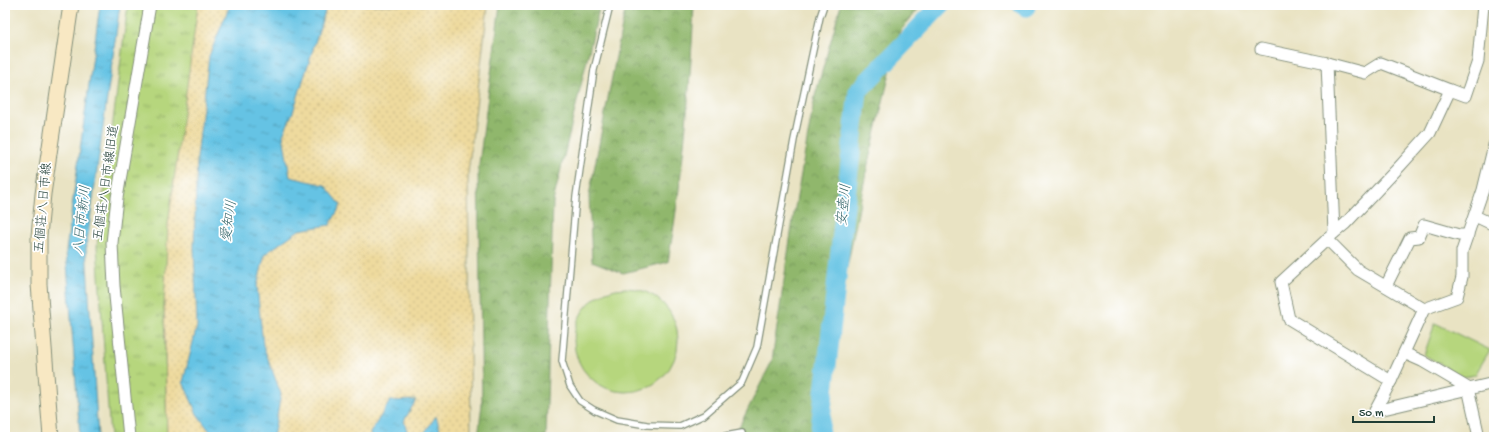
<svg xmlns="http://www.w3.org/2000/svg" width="1499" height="442" font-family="'Gochi Hand','Klee One',sans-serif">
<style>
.grass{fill:url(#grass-tufts);stroke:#6a8a58}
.forest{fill:url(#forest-crowns);stroke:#587a50}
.sand{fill:url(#sand-dots);stroke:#868c69}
.green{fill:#b6d67d;stroke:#6a8a58}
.water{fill:url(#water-ripples);stroke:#42808c}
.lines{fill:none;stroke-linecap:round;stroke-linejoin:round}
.river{stroke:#65c3e4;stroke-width:19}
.service-casing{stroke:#84907c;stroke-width:8}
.minor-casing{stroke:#84907c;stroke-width:13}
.secondary-casing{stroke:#84907c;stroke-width:17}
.service{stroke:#fff;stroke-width:5.5}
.minor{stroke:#fff;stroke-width:11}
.secondary{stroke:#f8e8c3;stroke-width:15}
.labels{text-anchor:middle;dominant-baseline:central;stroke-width:3.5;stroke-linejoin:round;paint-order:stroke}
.street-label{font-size:13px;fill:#1f3d34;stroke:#fff}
.water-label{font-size:14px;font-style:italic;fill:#346569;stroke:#fff}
</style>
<defs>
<pattern id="grass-tufts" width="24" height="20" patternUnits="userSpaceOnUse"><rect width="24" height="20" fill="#b6d67d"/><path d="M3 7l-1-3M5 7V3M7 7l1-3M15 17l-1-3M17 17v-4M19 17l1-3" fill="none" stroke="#93af67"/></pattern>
<pattern id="forest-crowns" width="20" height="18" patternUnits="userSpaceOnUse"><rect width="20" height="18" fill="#90b76c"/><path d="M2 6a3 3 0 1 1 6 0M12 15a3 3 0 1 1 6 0" fill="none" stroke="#75965a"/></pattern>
<pattern id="sand-dots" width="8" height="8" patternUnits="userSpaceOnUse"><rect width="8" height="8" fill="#eeda9e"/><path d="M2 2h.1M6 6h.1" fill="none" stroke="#ccbc89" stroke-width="1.8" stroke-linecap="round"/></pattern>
<pattern id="water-ripples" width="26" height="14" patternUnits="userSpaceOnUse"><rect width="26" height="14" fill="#65c3e4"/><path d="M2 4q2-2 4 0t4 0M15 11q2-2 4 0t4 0" fill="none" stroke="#53a0ba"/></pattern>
</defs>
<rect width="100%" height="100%" fill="#fff"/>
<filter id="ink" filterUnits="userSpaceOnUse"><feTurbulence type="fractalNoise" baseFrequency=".025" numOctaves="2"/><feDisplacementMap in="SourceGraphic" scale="8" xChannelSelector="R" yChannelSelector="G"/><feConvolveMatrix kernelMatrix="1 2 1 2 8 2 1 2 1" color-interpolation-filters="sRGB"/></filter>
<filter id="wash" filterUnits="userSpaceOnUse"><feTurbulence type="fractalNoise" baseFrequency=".012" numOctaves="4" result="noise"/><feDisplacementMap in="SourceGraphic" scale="16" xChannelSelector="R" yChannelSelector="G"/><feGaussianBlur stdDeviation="0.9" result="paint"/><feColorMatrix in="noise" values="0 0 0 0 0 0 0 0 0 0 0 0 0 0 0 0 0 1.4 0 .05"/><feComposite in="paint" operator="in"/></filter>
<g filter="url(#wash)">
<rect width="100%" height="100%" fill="#e9e3c3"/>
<path class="grass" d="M 128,5 L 201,5 L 164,306 L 167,437 L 110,437 L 97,246 Z"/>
<g class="forest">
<path d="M 500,5 L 600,5 L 553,202 L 546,437 L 478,437 L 482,404 L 478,172 Z"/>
<path d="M 626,5 L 694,5 C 690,91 683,177 668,262 L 623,273 L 592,261 L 589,196 Z"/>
<path d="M 841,5 L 922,5 L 900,31 L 867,168 L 813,437 L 734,437 L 772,361 L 794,213 L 815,96 Z"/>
</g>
<path class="sand" d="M 198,5 L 488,5 L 468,173 L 471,437 L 167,437 L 164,306 L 168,224 Z"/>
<g class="green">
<circle cx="626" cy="340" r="52"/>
<path d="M 1435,323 L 1490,350 L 1475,375 L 1464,377 L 1424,355 Z"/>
</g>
<g class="water">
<path d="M 100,5 L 120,5 L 86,249 L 98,437 L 80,437 L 66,251 Z"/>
<path d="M 230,5 L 327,5 L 293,112 L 283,135 L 290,177 L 325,185 L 341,205 L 330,225 L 299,230 L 265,254 L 257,286 L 263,345 L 281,394 L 273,437 L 214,437 L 197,414 L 183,382 L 197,326 L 194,247 L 197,158 L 209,56 Z"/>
<path d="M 416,400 L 404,421 L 409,437 L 423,435 L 436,416 L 442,437 L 371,437 L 370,433 L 390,401 Z"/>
</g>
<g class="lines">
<g class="river">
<path d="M 1022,5 L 1026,7 L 1026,5"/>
<path d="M 819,437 L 858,91 L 941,5"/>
</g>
</g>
</g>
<g filter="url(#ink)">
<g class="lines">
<defs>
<g id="service">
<path d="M 610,5 L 594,70 L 576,197 L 562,361 L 570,386 L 580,401 L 594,410 L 617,420 L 647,425 L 680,426 L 704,415 L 742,382 L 757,347 L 794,140 L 820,17 L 824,5"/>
<path d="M 720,437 L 742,433"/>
</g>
<g id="minor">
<path d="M 1261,49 L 1327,63 L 1334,233 L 1281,282 L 1289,319 L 1391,381"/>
<path d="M 1327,63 L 1365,73 L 1381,63 L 1450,90"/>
<path d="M 1475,216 L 1494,225"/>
<path d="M 1334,233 L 1345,224 L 1400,166 L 1430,133 L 1450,90 L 1466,96 L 1478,61 L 1483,5"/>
<path d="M 1327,239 L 1358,270 L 1424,309"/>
<path d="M 1386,286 L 1410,238 L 1419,237 L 1424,225 L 1459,235 L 1468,235"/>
<path d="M 1404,353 L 1422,361 L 1468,388 L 1479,437"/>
<path d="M 1375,411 L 1391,381 L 1424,309 L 1457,297 L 1462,277 L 1462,251 L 1483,190 L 1494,145"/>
<path d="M 1375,411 L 1494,383"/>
<path d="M 129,437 L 114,286 L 112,243 L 117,198 L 150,5"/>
</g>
<path id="secondary" d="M 51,437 L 39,284 L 39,236 L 43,194 L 71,5"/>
</defs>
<use href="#service" class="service-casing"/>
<use href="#minor" class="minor-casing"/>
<use href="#secondary" class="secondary-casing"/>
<use href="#service" class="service"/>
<use href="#minor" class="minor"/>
<use href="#secondary" class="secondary"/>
</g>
</g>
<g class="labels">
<g class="street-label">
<text transform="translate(107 183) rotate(-82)">五個荘八日市線旧道</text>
<text transform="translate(44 208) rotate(-85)">五個荘八日市線</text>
</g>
<g class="water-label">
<text transform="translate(845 205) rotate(-84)">安壺川</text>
<text transform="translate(83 220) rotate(-84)">八日市新川</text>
<text transform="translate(230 221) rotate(-82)">愛知川</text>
</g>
</g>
<rect width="1499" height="442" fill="none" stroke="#fff" stroke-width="20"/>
<path d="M1353 416v6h81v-6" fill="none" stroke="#1f3d34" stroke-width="2"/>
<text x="1359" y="416" font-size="12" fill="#1f3d34" stroke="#ffffff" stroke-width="3" paint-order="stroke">50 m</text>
</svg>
